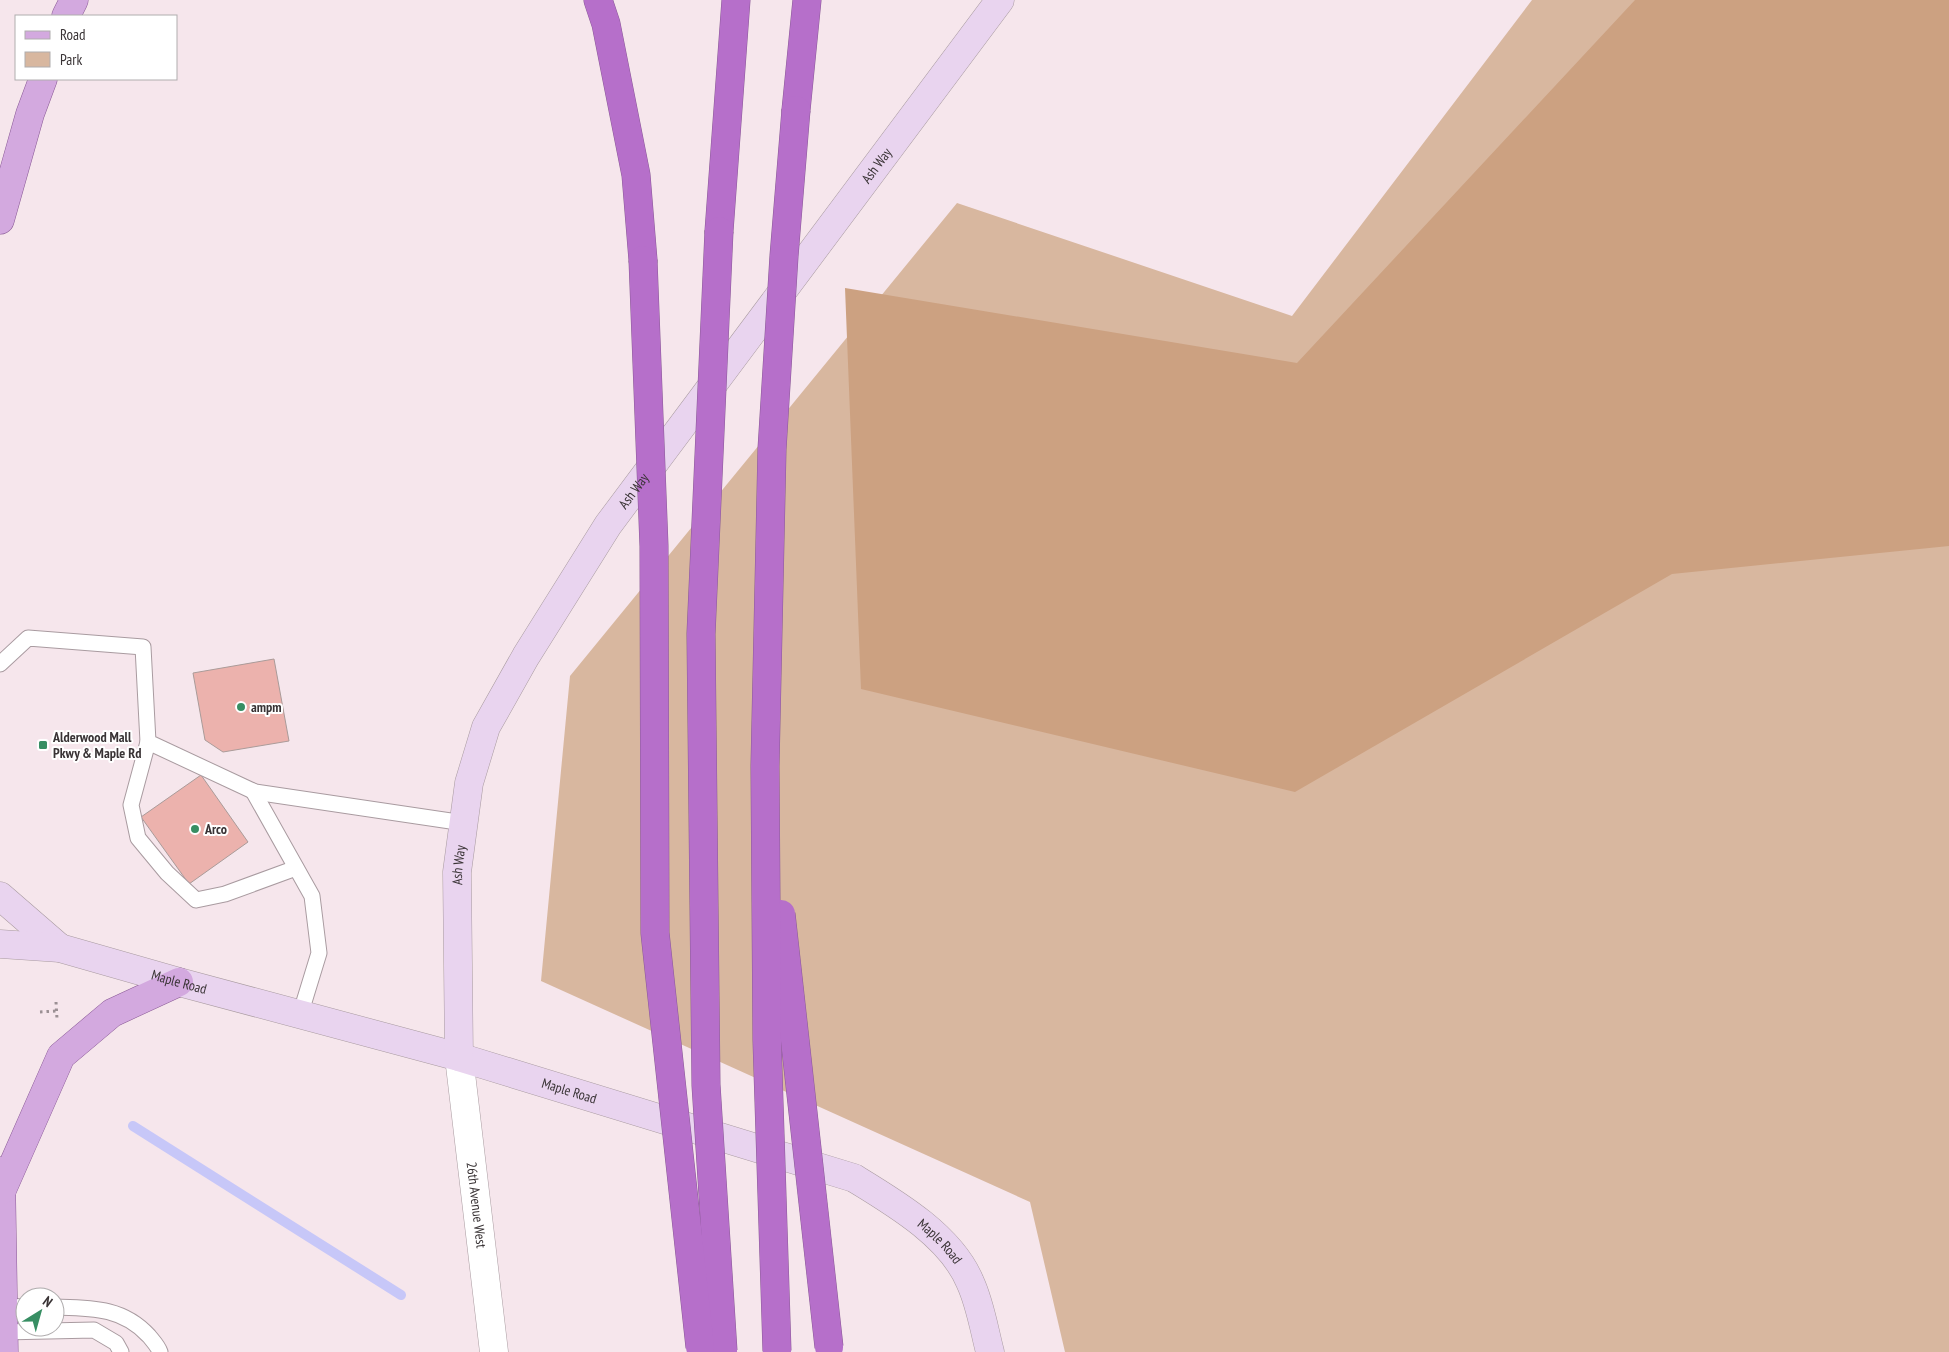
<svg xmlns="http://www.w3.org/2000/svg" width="1949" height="1352" font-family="'PT Sans Narrow',sans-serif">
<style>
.green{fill:#d8b79f}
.forest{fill:#cca181}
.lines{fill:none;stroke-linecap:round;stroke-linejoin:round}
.stream{stroke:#c7c7f8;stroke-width:10}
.building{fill:#ecb2ad;stroke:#aa9b99}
.lane-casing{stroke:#a99ba0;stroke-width:17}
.street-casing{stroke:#a99ba0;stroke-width:29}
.secondary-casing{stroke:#a99ba0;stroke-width:29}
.primary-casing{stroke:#8a5a96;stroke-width:29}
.highway-casing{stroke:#8a5a96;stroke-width:29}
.path{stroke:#9b9094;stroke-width:3;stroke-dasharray:2.5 4;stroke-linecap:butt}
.lane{stroke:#fff;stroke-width:15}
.street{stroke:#fff;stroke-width:28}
.secondary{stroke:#e9d4ef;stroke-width:28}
.primary{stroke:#d3a9df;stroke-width:28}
.highway{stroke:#b66fca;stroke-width:28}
.highway-bridge-casing{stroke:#8a5a96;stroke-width:29;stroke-linecap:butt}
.highway-bridge{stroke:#b66fca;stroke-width:28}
.poi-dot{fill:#378e63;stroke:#fff;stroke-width:2}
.labels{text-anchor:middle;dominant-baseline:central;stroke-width:4;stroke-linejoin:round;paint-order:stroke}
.street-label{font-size:14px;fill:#393335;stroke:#fff}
.poi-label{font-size:14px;font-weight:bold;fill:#393335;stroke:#fff;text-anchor:start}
</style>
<rect width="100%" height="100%" fill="#f6e6ec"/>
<path class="green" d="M 1532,0 L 1949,0 L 1949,1352 L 1065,1352 L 1030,1202 L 541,981 L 570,676 L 957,203 L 1292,316 Z"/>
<path class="forest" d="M 1635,0 L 1949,0 L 1949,546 L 1672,574 L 1295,792 L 861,689 L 845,288 L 1297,363 Z"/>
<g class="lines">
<path class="stream" d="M 133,1126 L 401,1295"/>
</g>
<g class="building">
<path d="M 274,659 L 289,741 L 223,752 L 205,740 L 193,673 Z"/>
<path d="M 201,775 L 248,842 L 189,884 L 141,817 Z"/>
</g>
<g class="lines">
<defs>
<g id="lane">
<path d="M 0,664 L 28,638 L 143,647 L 148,742 L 255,792 L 464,823"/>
<path d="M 148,742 L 131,805 L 138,838 L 167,873 L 196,900 L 225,894 L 296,868"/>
<path d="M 253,791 L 312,896 L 319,953 L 300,1015"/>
<path d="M 3,1306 L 25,1307"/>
<path d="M 55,1307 C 91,1308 123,1307 149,1336 C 153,1341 158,1346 160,1352"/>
<path d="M 3,1332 L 94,1330 L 116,1343 L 121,1352"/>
</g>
<g id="street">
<path id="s1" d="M 459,1057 L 494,1352"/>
</g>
<g id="secondary">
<path d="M 0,896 L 60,948"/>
<path id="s2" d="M 0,944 L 60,948 L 179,982 L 459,1057 L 854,1178 C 895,1203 951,1236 970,1282 C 980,1303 984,1329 990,1352"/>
<path id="s3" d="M 459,1057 L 457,872 L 469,783 L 486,727 L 526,656 L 608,525 L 1000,0"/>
</g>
<g id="primary">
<path d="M 66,16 L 74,0"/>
<path d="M 0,220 L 30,114 L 43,79"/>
<path d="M 1,1171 L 4,1352"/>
<path d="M 2,1190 L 61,1056 L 112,1013 L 179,982"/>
</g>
<g id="highway">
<path d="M 598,0 L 606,24 L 636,175 L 643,260"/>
<path d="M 796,110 L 807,0"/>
<path d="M 719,231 L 736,0"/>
</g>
</defs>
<use href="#lane" class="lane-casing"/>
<use href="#street" class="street-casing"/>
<use href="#secondary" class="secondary-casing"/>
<use href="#primary" class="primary-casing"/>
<use href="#highway" class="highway-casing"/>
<g class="path">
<path d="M 56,1002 L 57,1019"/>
<path d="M 40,1012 L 57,1011"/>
</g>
<use href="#lane" class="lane"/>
<use href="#street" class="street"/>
<use href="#secondary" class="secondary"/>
<use href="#primary" class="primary"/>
<use href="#highway" class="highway"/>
<defs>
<g id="highway-bridge">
<path d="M 719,231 L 701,634 L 706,1085 L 723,1351"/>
<path d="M 643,260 L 654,546 L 655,933 L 700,1347"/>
<path d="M 781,914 L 829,1347"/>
<path d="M 777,1351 L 767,1040 L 765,766 L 772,449 L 784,256 L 796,110"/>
</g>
</defs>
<use href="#highway-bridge" class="highway-bridge-casing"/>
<use href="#highway-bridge" class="highway-bridge"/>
</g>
<g class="poi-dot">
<circle cx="241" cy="707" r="5"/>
<rect x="38" y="740" width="10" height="10" rx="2.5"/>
<circle cx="195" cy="829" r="5"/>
</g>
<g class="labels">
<g class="street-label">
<text stroke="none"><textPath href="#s3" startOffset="1018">Ash Way</textPath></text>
<text stroke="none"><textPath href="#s3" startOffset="612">Ash Way</textPath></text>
<text stroke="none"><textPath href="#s3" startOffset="192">Ash Way</textPath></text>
<text stroke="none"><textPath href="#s2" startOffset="184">Maple Road</textPath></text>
<text stroke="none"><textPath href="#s2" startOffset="589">Maple Road</textPath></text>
<text stroke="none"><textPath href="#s1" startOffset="149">26th Avenue West</textPath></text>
<text stroke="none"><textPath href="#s2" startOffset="994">Maple Road</textPath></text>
</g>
<g class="poi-label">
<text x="251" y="707">ampm</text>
<text x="53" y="737">Alderwood Mall<tspan x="53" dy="16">Pkwy &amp; Maple Rd</tspan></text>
<text x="205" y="829">Arco</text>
</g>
</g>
<rect x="15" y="15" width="162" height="65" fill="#ffffff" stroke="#b0adae"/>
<rect x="25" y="31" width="25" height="8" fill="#d3a9df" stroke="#b0adae"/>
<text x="60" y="40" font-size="15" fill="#393335">Road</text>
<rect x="25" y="52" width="25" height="15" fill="#d8b79f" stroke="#b0adae"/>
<text x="60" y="65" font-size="15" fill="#393335">Park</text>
<g transform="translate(40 1312) rotate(37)"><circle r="24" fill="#ffffff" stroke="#b0adae"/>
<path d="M0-4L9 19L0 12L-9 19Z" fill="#378e63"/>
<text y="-8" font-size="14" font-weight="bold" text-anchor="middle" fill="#393335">N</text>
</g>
</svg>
